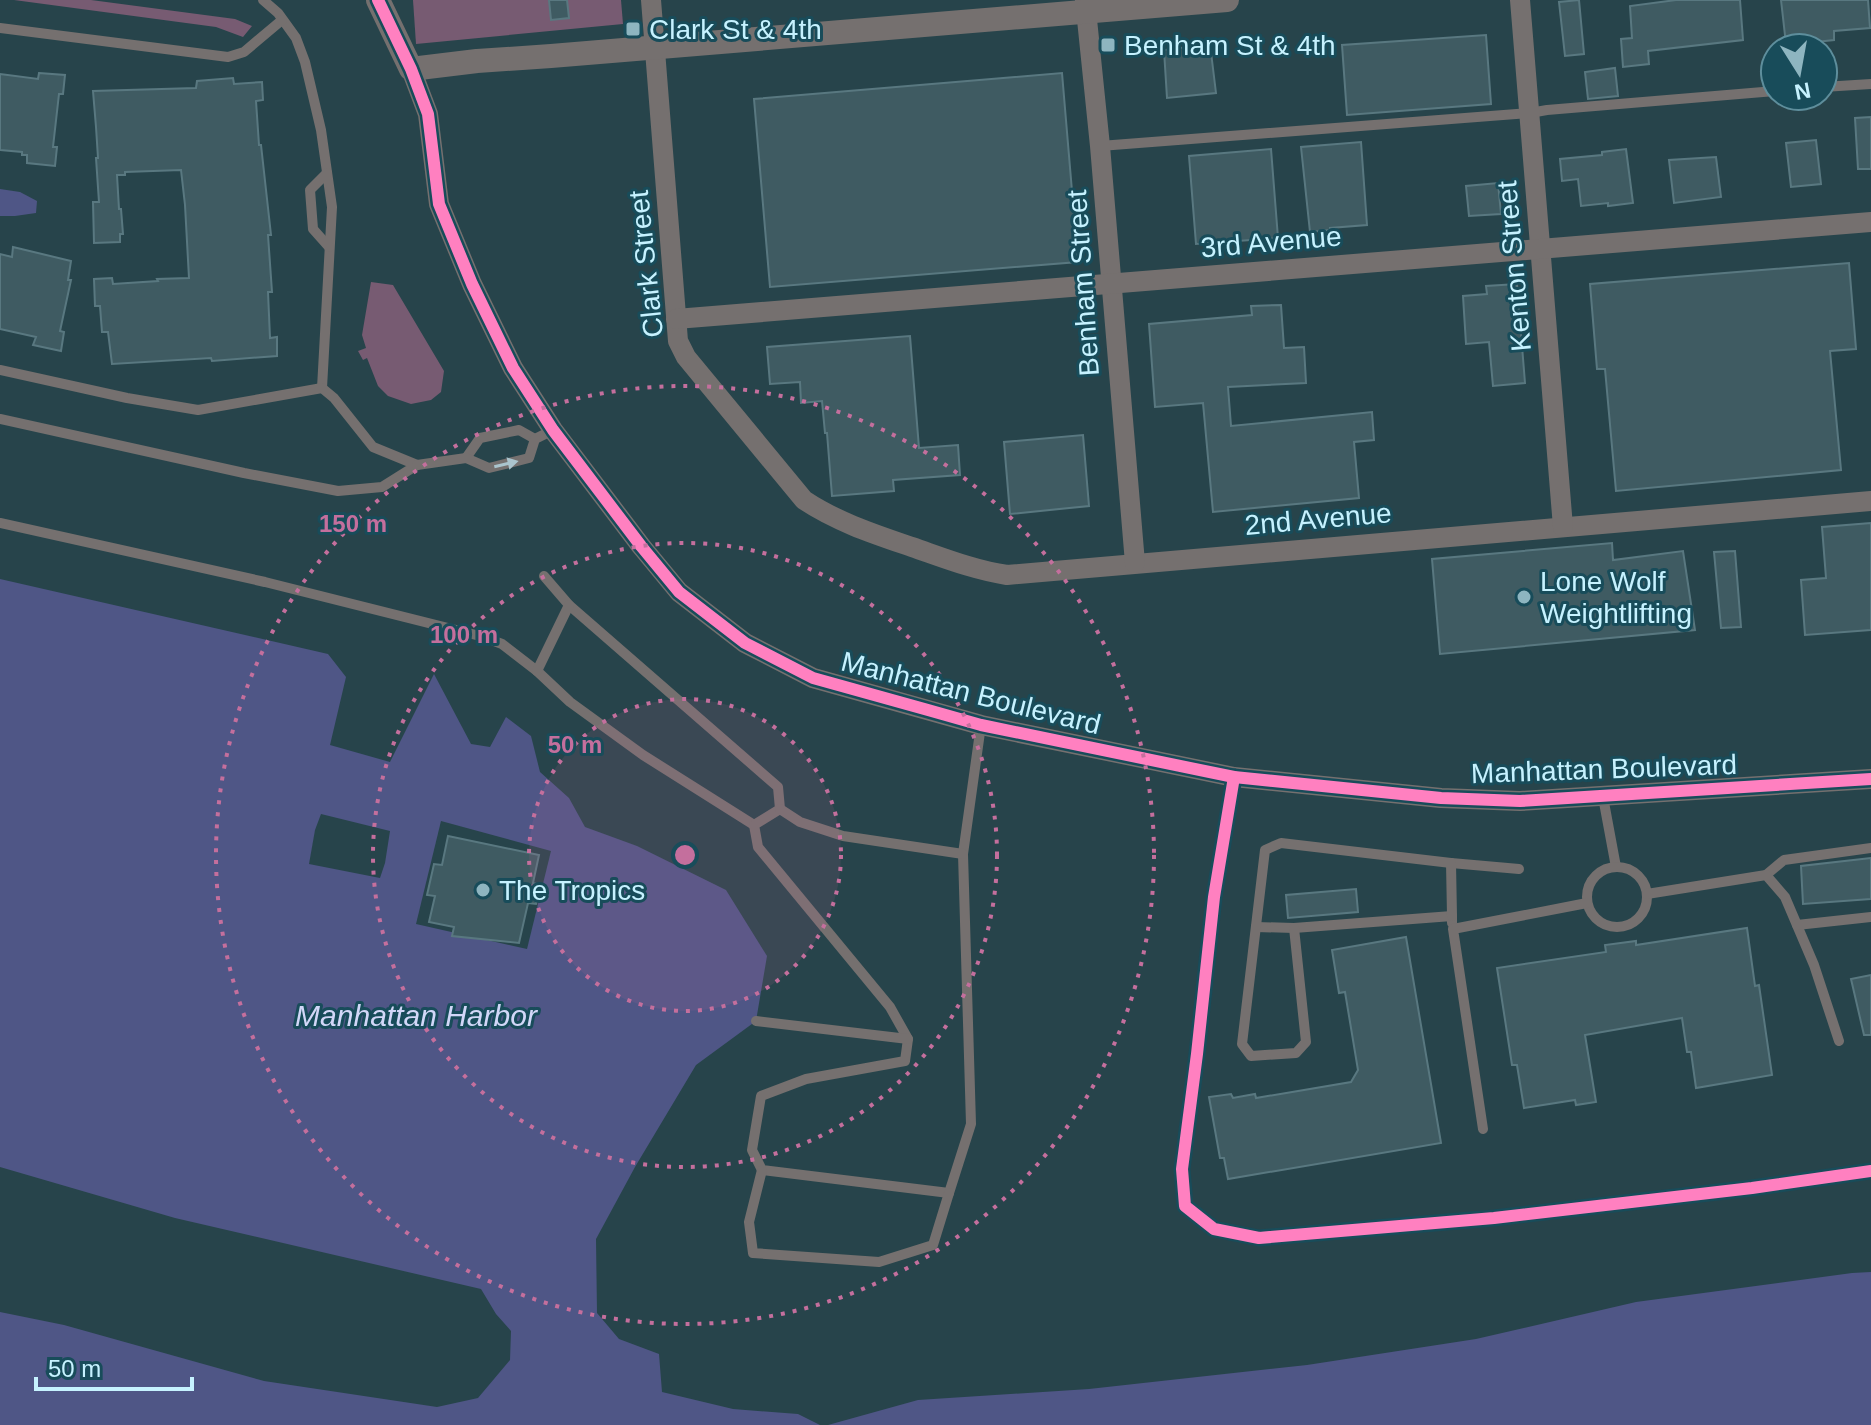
<svg xmlns="http://www.w3.org/2000/svg" width="1871" height="1425" font-family="Helvetica,sans-serif">
<style>
.green{fill:#775b72}
.water{fill:#4f5686}
.pier{fill:#27444b}
.building{fill:#3f5b62;stroke:#597880;stroke-width:2}
.lines{fill:none;stroke-linecap:round;stroke-linejoin:round}
.service{stroke:#75706f;stroke-width:10}
.minor{stroke:#75706f;stroke-width:20}
.tertiary{stroke:#75706f;stroke-width:24}
.cycleway-casing{stroke:#184c5a;stroke-width:17}
.cycleway{stroke:#ff80c0;stroke-width:12}
.oneway{fill:#aac4cd}
.ring{fill:none;stroke:#c46f9d;stroke-width:4;stroke-dasharray:4 8}
.poi-dot{fill:#8eb5c0;stroke:#184c5a;stroke-width:3}
.labels{text-anchor:middle;dominant-baseline:central;stroke-width:6;stroke-linejoin:round;paint-order:stroke}
.poi-label{font-size:28px;fill:#c6f2ff;stroke:#184c5a;text-anchor:start}
.street-label{font-size:28px;fill:#c6f2ff;stroke:#184c5a}
.water-label{font-size:30px;font-style:italic;fill:#d2d7f8;stroke:#184c5a}
.centre{fill:#c46f9d;stroke:#184c5a;stroke-width:4}
.ring-label{font-size:24px;text-anchor:middle;font-weight:bold;fill:#c46f9d;stroke:#184c5a;stroke-width:6;stroke-linejoin:round;paint-order:stroke}
</style>
<rect width="100%" height="100%" fill="#27444b"/>
<g class="green">
<path d="M 14,0 L 91,0 L 235,19 L 252,26 L 243,37 L 216,27 Z"/>
<path d="M 413,0 L 621,0 L 623,24 L 416,44 Z"/>
<path d="M 371,282 L 393,285 L 444,371 L 441,392 L 431,400 L 411,404 L 388,396 L 378,386 L 367,358 L 363,360 L 358,351 L 366,348 L 362,335 Z"/>
</g>
<g class="water">
<path d="M 0,189 L 20,192 L 37,201 L 36,213 L 15,216 L 0,216 Z"/>
<path d="M 0,579 L 328,654 L 346,677 L 330,745 L 390,762 L 434,674 L 471,744 L 490,747 L 506,717 L 531,736 L 540,772 L 569,798 L 585,827 L 637,846 L 726,890 L 767,956 L 756,1021 L 696,1065 L 635,1167 L 596,1239 L 597,1313 L 619,1339 L 659,1354 L 662,1392 L 733,1409 L 798,1414 L 820,1425 L 0,1425 L 0,1312 L 64,1325 L 264,1381 L 437,1407 L 478,1398 L 510,1360 L 511,1331 L 496,1314 L 481,1289 L 175,1218 L 0,1167 Z"/>
<path d="M 1871,1272 L 1871,1425 L 828,1425 L 918,1400 L 1089,1389 L 1307,1365 L 1476,1339 L 1636,1302 L 1852,1273 Z"/>
</g>
<g class="pier">
<path d="M 321,814 L 390,831 L 385,863 L 380,878 L 309,864 L 315,830 Z"/>
<path d="M 441,821 L 551,851 L 527,949 L 416,924 Z"/>
</g>
<g class="building">
<path d="M 549,0 L 567,0 L 569,18 L 551,20 Z"/>
<path d="M 1579,0 L 1584,54 L 1565,56 L 1559,2 Z"/>
<path d="M 1676,0 L 1740,0 L 1743,40 L 1648,51 L 1649,64 L 1623,67 L 1621,39 L 1632,38 L 1630,6 Z"/>
<path d="M 1781,0 L 1868,0 L 1870,28 L 1834,31 L 1834,40 L 1816,42 L 1816,40 L 1786,44 Z"/>
<path d="M 1486,35 L 1491,104 L 1347,115 L 1342,45 Z"/>
<path d="M 1210,44 L 1216,93 L 1167,98 L 1164,50 Z"/>
<path d="M 1615,68 L 1618,96 L 1588,99 L 1585,72 Z"/>
<path d="M 39,73 L 65,75 L 63,94 L 59,94 L 53,147 L 57,147 L 55,166 L 27,163 L 27,155 L 22,155 L 22,152 L 0,150 L 0,74 L 38,79 Z"/>
<path d="M 1062,73 L 1078,262 L 770,287 L 754,99 Z"/>
<path d="M 233,78 L 234,84 L 262,82 L 263,100 L 256,101 L 259,145 L 261,145 L 271,235 L 268,235 L 272,292 L 268,292 L 270,338 L 277,337 L 277,356 L 212,361 L 211,358 L 112,364 L 108,332 L 102,332 L 100,306 L 95,306 L 94,279 L 112,278 L 113,284 L 158,281 L 157,279 L 189,278 L 185,205 L 181,170 L 125,172 L 125,175 L 117,175 L 119,209 L 121,209 L 123,234 L 120,234 L 120,242 L 94,243 L 93,202 L 99,202 L 96,158 L 98,158 L 96,127 L 93,91 L 196,88 L 197,81 Z"/>
<path d="M 1871,117 L 1871,169 L 1858,169 L 1855,118 Z"/>
<path d="M 1816,140 L 1821,184 L 1791,187 L 1786,143 Z"/>
<path d="M 1361,142 L 1367,225 L 1330,228 L 1330,230 L 1310,232 L 1301,147 Z"/>
<path d="M 1271,149 L 1278,238 L 1196,244 L 1189,156 Z"/>
<path d="M 1626,149 L 1633,203 L 1608,206 L 1608,203 L 1581,206 L 1578,179 L 1562,181 L 1560,159 L 1602,155 L 1602,152 Z"/>
<path d="M 1716,157 L 1721,197 L 1674,203 L 1669,160 Z"/>
<path d="M 1498,183 L 1501,214 L 1469,216 L 1466,186 Z"/>
<path d="M 13,247 L 71,261 L 68,280 L 71,280 L 60,331 L 64,332 L 61,351 L 33,345 L 36,337 L 0,329 L 0,254 L 12,257 Z"/>
<path d="M 1849,263 L 1856,349 L 1830,351 L 1841,470 L 1616,491 L 1605,369 L 1597,369 L 1590,284 Z"/>
<path d="M 1517,284 L 1525,383 L 1493,386 L 1489,342 L 1466,344 L 1463,296 L 1487,294 L 1486,286 Z"/>
<path d="M 1281,305 L 1284,348 L 1304,347 L 1306,383 L 1228,387 L 1231,426 L 1372,412 L 1374,440 L 1354,442 L 1359,498 L 1213,512 L 1203,403 L 1155,407 L 1149,324 L 1252,315 L 1251,306 Z"/>
<path d="M 910,336 L 919,448 L 958,445 L 960,475 L 893,480 L 894,491 L 832,496 L 827,433 L 825,433 L 822,401 L 801,403 L 800,382 L 770,384 L 767,347 Z"/>
<path d="M 1083,435 L 1089,506 L 1010,514 L 1004,442 Z"/>
<path d="M 1871,523 L 1871,630 L 1805,635 L 1801,580 L 1826,578 L 1822,527 Z"/>
<path d="M 1612,543 L 1613,560 L 1683,551 L 1695,630 L 1440,654 L 1432,559 Z"/>
<path d="M 1735,551 L 1741,627 L 1721,628 L 1714,552 Z"/>
<path d="M 448,836 L 539,855 L 533,883 L 540,885 L 536,904 L 528,903 L 519,943 L 452,936 L 454,927 L 429,922 L 435,896 L 427,895 L 434,864 L 442,865 Z"/>
<path d="M 1871,858 L 1871,899 L 1803,904 L 1801,866 Z"/>
<path d="M 1356,889 L 1358,912 L 1288,918 L 1286,895 Z"/>
<path d="M 1747,928 L 1755,986 L 1759,985 L 1772,1075 L 1696,1088 L 1691,1052 L 1687,1052 L 1682,1018 L 1585,1035 L 1596,1102 L 1576,1105 L 1575,1100 L 1524,1108 L 1517,1065 L 1512,1065 L 1497,968 L 1606,952 L 1605,945 L 1636,941 L 1636,945 Z"/>
<path d="M 1406,937 L 1441,1143 L 1228,1179 L 1224,1158 L 1220,1158 L 1209,1097 L 1231,1094 L 1233,1098 L 1255,1094 L 1256,1098 L 1351,1082 L 1358,1070 L 1345,992 L 1339,993 L 1332,950 Z"/>
<path d="M 1871,975 L 1871,1035 L 1864,1035 L 1851,979 Z"/>
</g>
<g class="lines">
<g class="service">
<path d="M 263,0 L 278,13 L 296,38 L 305,62 L 321,130 L 332,207 L 322,388"/>
<path d="M 0,28 L 228,57 L 244,52 L 282,20"/>
<path d="M 1823,87 L 1871,84"/>
<path d="M 1100,146 L 1530,113 L 1547,110 L 1775,91"/>
<path d="M 327,173 L 310,190 L 313,229 L 329,247"/>
<path d="M 0,370 L 127,398 L 198,410 L 322,388 L 334,398 L 373,447 L 417,465 L 382,487 L 338,491 L 244,473 L 0,419"/>
<path d="M 466,458 L 480,438 L 519,430 L 535,439"/>
<path d="M 417,465 L 466,458 L 489,468 L 529,458 L 535,439 L 553,430"/>
<path d="M 0,523 L 265,582 L 484,637 L 502,644 L 537,671 L 570,702 L 643,755 L 754,825"/>
<path d="M 544,576 L 569,605 L 778,787 L 780,809 L 754,825 L 758,847 L 890,1007 L 908,1039 L 905,1061 L 806,1079 L 761,1096 L 752,1150 L 762,1170 L 949,1193 L 971,1124 L 963,854 L 981,725"/>
<path d="M 537,671 L 569,605"/>
<path d="M 1603,797 L 1616,867"/>
<path d="M 780,809 L 800,822 L 843,836 L 963,854"/>
<path d="M 1451,863 L 1519,869"/>
<circle cx="1617" cy="897" r="30"/>
<path d="M 1766,875 L 1784,860 L 1871,848"/>
<path d="M 1647,894 L 1766,875 L 1785,897 L 1814,965 L 1839,1041"/>
<path d="M 1797,925 L 1871,917"/>
<path d="M 1256,927 L 1294,928 L 1452,916 L 1452,923"/>
<path d="M 1294,928 L 1306,1042 L 1296,1053 L 1251,1056 L 1242,1044 L 1265,850 L 1281,843 L 1451,863 L 1452,916"/>
<path d="M 756,1021 L 908,1039"/>
<path d="M 1483,1129 L 1453,929 L 1587,903"/>
<path d="M 762,1170 L 749,1222 L 753,1253 L 879,1262 L 933,1245 L 949,1193"/>
</g>
<g class="minor">
<path d="M 651,0 L 678,341 L 686,357 L 804,500 C 837,522 874,534 912,547 C 944,558 974,570 1007,575 L 1871,501"/>
<path d="M 1085,0 L 1100,146 L 1135,563"/>
<path d="M 1520,0 L 1563,527"/>
<path d="M 411,69 L 428,114 L 439,204 L 472,284 L 513,368 L 553,430 L 641,546 L 679,592 L 745,643 L 813,678 L 981,725 L 1234,777 L 1441,798 L 1520,801 L 1871,779"/>
<path d="M 676,319 L 1871,222"/>
</g>
<path class="tertiary" d="M 378,0 L 411,69 L 477,61 L 551,56 L 1227,0"/>
<defs>
<g id="cycleway">
<path d="M 378,0 L 411,69 L 428,114 L 439,204 L 472,284 L 513,368 L 553,430 L 641,546 L 679,592 L 745,643 L 813,678 L 928,710 L 981,725 L 1234,777 L 1441,798 L 1520,801 L 1871,779"/>
<path d="M 1234,777 L 1214,897 L 1197,1054 L 1182,1169 L 1185,1206 L 1214,1229 L 1259,1238 L 1494,1218 L 1752,1188 L 1871,1171"/>
</g>
</defs>
<use href="#cycleway" class="cycleway-casing"/>
<use href="#cycleway" class="cycleway"/>
</g>
<defs><path id="oneway-solid" d="M-6-.8H1V-3.2L6.5 0L1 3.2V.8H-6Z" transform="scale(2)"/></defs>
<use class="oneway" href="#oneway-solid" transform="translate(506 464) rotate(-13)"/>
<circle cx="685" cy="855" r="156" fill="#c46f9d" fill-opacity=".12"/>
<g class="ring">
<circle cx="685" cy="855" r="156"/>
<circle cx="685" cy="855" r="312"/>
<circle cx="685" cy="855" r="469"/>
</g>
<g class="poi-dot">
<rect x="625" y="21" width="16" height="16" rx="4"/>
<rect x="1100" y="37" width="16" height="16" rx="4"/>
<circle cx="1524" cy="597" r="8"/>
<circle cx="483" cy="890" r="8"/>
</g>
<g class="labels">
<g class="poi-label">
<text x="649" y="29">Clark St &amp; 4th</text>
<text x="1124" y="45">Benham St &amp; 4th</text>
<text x="1540" y="581">Lone Wolf<tspan x="1540" dy="32">Weightlifting</tspan></text>
<text x="499" y="890">The Tropics</text>
</g>
<g class="street-label">
<text transform="translate(1271 242) rotate(-5)">3rd Avenue</text>
<text transform="translate(646 264) rotate(-96)">Clark Street</text>
<text transform="translate(1514 266) rotate(-95)">Kenton Street</text>
<text transform="translate(1083 283) rotate(-94)">Benham Street</text>
<text transform="translate(1318 519) rotate(-5)">2nd Avenue</text>
<text transform="translate(971 693) rotate(14)">Manhattan Boulevard</text>
<text transform="translate(1604 769) rotate(-2)">Manhattan Boulevard</text>
</g>
<g class="water-label">
<text x="416" y="1015">Manhattan Harbor</text>
</g>
</g>
<circle cx="685" cy="855" r="12" class="centre"/>
<g class="ring-label">
<text x="353" y="532">150 m</text>
<text x="464" y="643">100 m</text>
<text x="575" y="753">50 m</text>
</g>
<g transform="translate(1799 72) rotate(169)"><circle r="38" fill="#184c5a" stroke="#5e8e9c" stroke-width="2"/>
<path d="M0-6L14 30L0 20L-14 30Z" fill="#8eb5c0"/>
<text y="-12" font-size="22" font-weight="bold" text-anchor="middle" fill="#c6f2ff">N</text>
</g>
<path d="M36 1377v12h156v-12" fill="none" stroke="#c6f2ff" stroke-width="4"/>
<text x="48" y="1377" font-size="24" fill="#c6f2ff" stroke="#184c5a" stroke-width="6" paint-order="stroke">50 m</text>
</svg>
